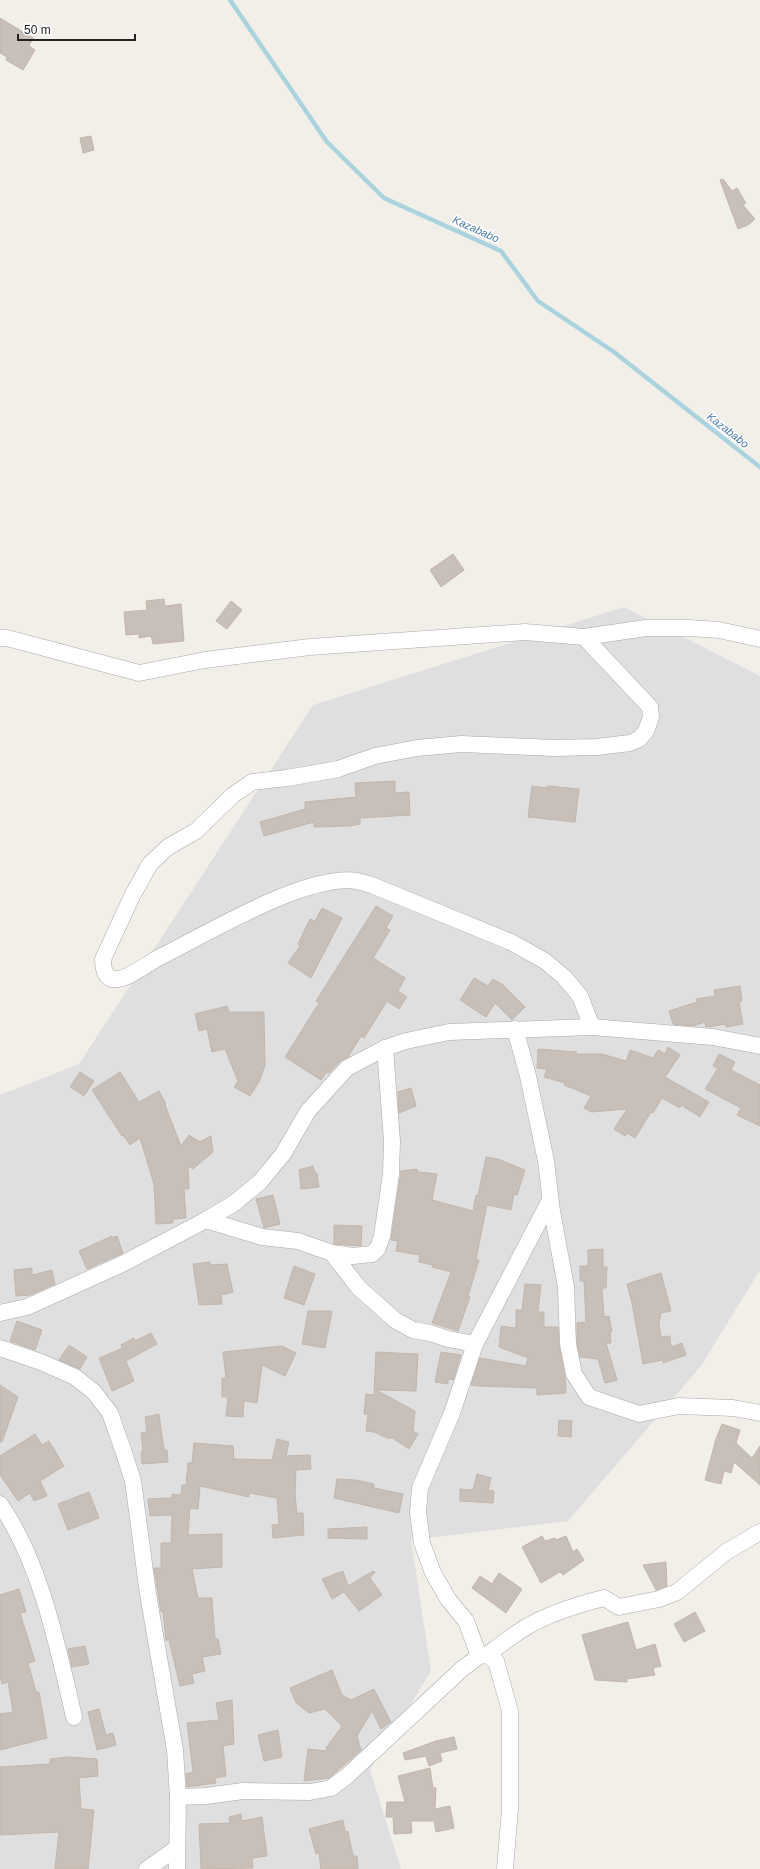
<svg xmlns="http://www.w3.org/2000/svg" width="760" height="1869" font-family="Helvetica,sans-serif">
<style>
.residential{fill:#e0dfdf}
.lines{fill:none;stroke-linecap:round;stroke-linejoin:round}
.stream{stroke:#aad3df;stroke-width:4.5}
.building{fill:#c7bfb8;stroke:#c4b6ab}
.minor-casing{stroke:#a9a9a9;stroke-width:17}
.minor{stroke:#fff;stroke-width:16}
.labels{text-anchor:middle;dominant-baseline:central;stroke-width:3.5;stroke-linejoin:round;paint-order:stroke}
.water-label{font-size:11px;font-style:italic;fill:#4a7aab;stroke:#fff}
</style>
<rect width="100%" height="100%" fill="#f2efe9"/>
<path class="residential" d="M 624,607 L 760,676 L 760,1270 L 701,1366 L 568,1521 L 411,1540 L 431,1671 L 370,1770 L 401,1869 L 0,1869 L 0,1095 L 79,1064 L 313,705 Z"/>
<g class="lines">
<path class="stream" d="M 230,0 L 327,142 L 384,198 L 501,251 L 538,301 L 614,352 L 760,467"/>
</g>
<g class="building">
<path d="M 0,18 L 33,38 L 29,46 L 35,50 L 23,70 L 6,60 L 7,57 L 0,53 Z"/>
<path d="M 91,136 L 94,150 L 83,153 L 80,138 Z"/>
<path d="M 723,179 L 732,191 L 737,188 L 746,203 L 743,205 L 755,219 L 748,225 L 738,229 L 720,180 Z"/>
<path d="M 453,554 L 464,570 L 441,587 L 430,570 Z"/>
<path d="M 164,599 L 165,606 L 181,604 L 184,641 L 153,644 L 151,636 L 139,638 L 139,634 L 126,635 L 124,612 L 147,610 L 146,601 Z"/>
<path d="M 231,601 L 242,610 L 227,629 L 216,621 Z"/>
<path d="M 395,781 L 395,793 L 409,792 L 410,815 L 360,818 L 360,824 L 350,826 L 314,827 L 314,822 L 264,836 L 260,822 L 305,809 L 305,802 L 356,797 L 355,783 Z"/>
<path d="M 532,786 L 548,788 L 548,786 L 579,789 L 575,822 L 528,817 Z"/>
<path d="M 376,906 L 393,916 L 386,928 L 390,930 L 373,958 L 405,978 L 398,991 L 407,997 L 399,1009 L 387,1001 L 364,1038 L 361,1036 L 348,1057 L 340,1061 L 329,1073 L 327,1072 L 321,1080 L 285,1057 L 319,1003 L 316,1001 Z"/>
<path d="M 322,908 L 342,918 L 311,978 L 288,963 L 300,946 L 298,944 L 310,919 L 315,921 Z"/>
<path d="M 474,978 L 488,986 L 493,979 L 503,985 L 525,1007 L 512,1020 L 495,1003 L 486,1017 L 460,1000 Z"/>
<path d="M 740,986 L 742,1001 L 739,1002 L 743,1024 L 726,1027 L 725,1024 L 709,1027 L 706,1027 L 705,1022 L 694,1026 L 673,1024 L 669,1011 L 697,1002 L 696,999 L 715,996 L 714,990 Z"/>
<path d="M 227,1006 L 229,1012 L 264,1012 L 265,1065 L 259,1082 L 250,1096 L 234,1087 L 238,1081 L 225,1049 L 212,1052 L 207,1029 L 199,1031 L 195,1014 Z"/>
<path d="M 668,1047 L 680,1055 L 665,1077 L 709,1102 L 700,1117 L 681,1105 L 680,1108 L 662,1098 L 653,1113 L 651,1112 L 635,1138 L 627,1133 L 625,1136 L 614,1129 L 627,1109 L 591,1112 L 584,1108 L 591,1096 L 564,1085 L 565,1083 L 544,1077 L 547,1069 L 537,1068 L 538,1049 L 577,1052 L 576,1054 L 602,1054 L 626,1061 L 630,1050 L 653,1058 L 658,1050 L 665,1054 Z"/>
<path d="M 719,1054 L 735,1062 L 731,1070 L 760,1085 L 760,1126 L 737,1115 L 741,1108 L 705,1089 L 718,1068 L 713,1066 Z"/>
<path d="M 80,1072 L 94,1081 L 84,1096 L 70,1087 Z"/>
<path d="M 120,1072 L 139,1102 L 159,1091 L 166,1104 L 165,1105 L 181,1146 L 189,1135 L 200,1142 L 211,1136 L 213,1152 L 193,1169 L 188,1166 L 189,1189 L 184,1189 L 186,1218 L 173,1219 L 173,1223 L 156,1224 L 154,1184 L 140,1138 L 130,1145 L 123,1135 L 122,1136 L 92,1090 Z"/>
<path d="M 411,1088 L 416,1106 L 399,1113 L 398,1092 Z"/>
<path d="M 486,1157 L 498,1159 L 525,1170 L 517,1195 L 514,1194 L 511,1210 L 487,1205 L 476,1259 L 479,1260 L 468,1296 L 470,1297 L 458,1331 L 432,1323 L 451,1272 L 432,1267 L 433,1265 L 419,1262 L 420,1255 L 396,1251 L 398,1241 L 391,1240 L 401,1171 L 417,1169 L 418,1172 L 437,1174 L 432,1200 L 473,1211 L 476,1195 L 478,1196 Z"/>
<path d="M 313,1166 L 315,1173 L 317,1173 L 319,1187 L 301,1189 L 299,1170 Z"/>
<path d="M 273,1195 L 280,1224 L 264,1228 L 256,1199 Z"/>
<path d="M 334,1225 L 362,1226 L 361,1246 L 334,1244 Z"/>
<path d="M 112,1236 L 112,1238 L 117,1236 L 123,1253 L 87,1269 L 79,1251 Z"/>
<path d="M 603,1249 L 603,1267 L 607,1267 L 606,1288 L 602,1288 L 604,1317 L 609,1316 L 612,1332 L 610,1332 L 611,1343 L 606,1343 L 617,1380 L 605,1383 L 598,1359 L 580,1357 L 577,1343 L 577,1323 L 586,1322 L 584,1281 L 580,1281 L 580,1266 L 588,1266 L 588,1250 Z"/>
<path d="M 210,1262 L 210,1265 L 227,1264 L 233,1292 L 221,1295 L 222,1304 L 199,1305 L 193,1264 Z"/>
<path d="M 294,1266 L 315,1274 L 304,1305 L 284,1298 Z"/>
<path d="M 32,1268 L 32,1275 L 52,1270 L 55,1284 L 30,1295 L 16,1296 L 14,1270 Z"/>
<path d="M 661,1273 L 671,1311 L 661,1313 L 659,1324 L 661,1337 L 670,1336 L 671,1347 L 682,1343 L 686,1355 L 663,1363 L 663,1360 L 643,1364 L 632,1303 L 627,1284 Z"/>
<path d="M 525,1284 L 541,1285 L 538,1312 L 544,1312 L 544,1327 L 558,1327 L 559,1346 L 565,1377 L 566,1393 L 537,1395 L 537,1388 L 479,1386 L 471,1385 L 480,1358 L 526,1366 L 528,1358 L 499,1347 L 501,1326 L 516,1328 L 516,1310 L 522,1310 Z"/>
<path d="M 308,1311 L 332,1311 L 325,1348 L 302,1344 Z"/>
<path d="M 17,1321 L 42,1330 L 35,1350 L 10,1341 Z"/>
<path d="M 151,1333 L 157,1344 L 126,1361 L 134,1381 L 112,1391 L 99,1358 L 123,1348 L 121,1345 L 134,1338 L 135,1341 Z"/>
<path d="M 69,1345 L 87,1357 L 80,1369 L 59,1360 Z"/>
<path d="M 282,1346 L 296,1353 L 285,1376 L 262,1365 L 257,1403 L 244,1401 L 243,1417 L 226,1416 L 228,1397 L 222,1397 L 222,1378 L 226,1378 L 223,1352 Z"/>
<path d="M 376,1352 L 418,1354 L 416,1391 L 376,1390 L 415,1411 L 413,1431 L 418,1434 L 409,1449 L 391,1437 L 390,1439 L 374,1432 L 366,1431 L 368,1414 L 364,1414 L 366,1394 L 374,1395 Z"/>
<path d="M 441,1352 L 461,1355 L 453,1380 L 448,1379 L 448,1384 L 435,1382 Z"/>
<path d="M 0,1385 L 18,1397 L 2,1442 L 0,1442 Z"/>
<path d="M 159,1414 L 164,1450 L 167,1450 L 168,1462 L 142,1464 L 141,1452 L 143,1451 L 141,1433 L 147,1432 L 145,1417 Z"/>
<path d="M 559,1420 L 572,1421 L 571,1437 L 558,1436 Z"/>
<path d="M 722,1424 L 740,1430 L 736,1443 L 752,1458 L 760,1446 L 760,1485 L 734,1462 L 731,1473 L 724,1471 L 721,1484 L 705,1480 L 716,1439 Z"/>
<path d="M 35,1434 L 42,1445 L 49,1441 L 64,1466 L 40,1481 L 47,1496 L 34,1501 L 30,1493 L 18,1501 L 0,1475 L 0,1456 Z"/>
<path d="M 277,1439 L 289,1442 L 286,1456 L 310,1455 L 311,1469 L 296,1470 L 295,1495 L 297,1513 L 303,1513 L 304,1535 L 273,1538 L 272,1525 L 279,1524 L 277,1498 L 249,1493 L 249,1497 L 200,1486 L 198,1509 L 190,1508 L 188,1535 L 222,1534 L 222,1567 L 192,1569 L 198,1598 L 212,1598 L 215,1639 L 218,1639 L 221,1654 L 202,1657 L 205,1671 L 192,1674 L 194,1683 L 180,1686 L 169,1640 L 166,1640 L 163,1611 L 161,1612 L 154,1568 L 161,1568 L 161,1543 L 171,1543 L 172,1515 L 150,1516 L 148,1499 L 172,1498 L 172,1494 L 181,1495 L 182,1485 L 186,1485 L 188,1463 L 192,1463 L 194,1443 L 233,1446 L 234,1459 L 272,1460 Z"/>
<path d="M 477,1474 L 491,1478 L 488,1490 L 494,1491 L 493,1503 L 460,1501 L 460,1489 L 473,1490 Z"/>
<path d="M 337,1479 L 356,1480 L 374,1484 L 374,1488 L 403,1494 L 399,1513 L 334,1498 Z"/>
<path d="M 89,1492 L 99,1518 L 68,1530 L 58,1504 Z"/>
<path d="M 367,1527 L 367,1539 L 328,1538 L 328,1529 Z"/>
<path d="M 542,1536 L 545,1541 L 555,1538 L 556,1540 L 566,1536 L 573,1552 L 577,1549 L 584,1560 L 563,1575 L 560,1572 L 541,1583 L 522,1547 Z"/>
<path d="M 666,1562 L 667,1586 L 656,1590 L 643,1565 Z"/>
<path d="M 343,1571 L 348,1586 L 373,1571 L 375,1572 L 370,1578 L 382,1595 L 359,1611 L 344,1592 L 332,1599 L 322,1579 Z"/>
<path d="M 499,1573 L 522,1589 L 506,1613 L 472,1588 L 480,1576 L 492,1584 Z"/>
<path d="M 19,1589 L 26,1612 L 20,1613 L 35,1661 L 28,1663 L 36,1692 L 39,1692 L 47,1738 L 0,1750 L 0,1714 L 13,1712 L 8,1682 L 2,1684 L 0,1676 L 0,1595 Z"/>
<path d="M 695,1612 L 705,1631 L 684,1642 L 674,1624 Z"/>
<path d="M 628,1622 L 636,1650 L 655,1644 L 661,1666 L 653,1668 L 655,1675 L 627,1679 L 627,1682 L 595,1680 L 582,1635 Z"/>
<path d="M 85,1646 L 89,1664 L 72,1667 L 68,1649 Z"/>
<path d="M 332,1670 L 342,1695 L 351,1700 L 374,1689 L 391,1722 L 381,1729 L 372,1711 L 357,1736 L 361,1750 L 329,1778 L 304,1781 L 308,1749 L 327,1751 L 326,1748 L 342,1726 L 325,1709 L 309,1713 L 296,1703 L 290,1688 Z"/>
<path d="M 232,1700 L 234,1744 L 223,1746 L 226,1776 L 215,1778 L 216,1783 L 187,1787 L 186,1774 L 193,1772 L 187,1723 L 219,1720 L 216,1703 Z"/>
<path d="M 99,1709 L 106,1735 L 113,1733 L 116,1745 L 97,1750 L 88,1712 Z"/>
<path d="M 278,1730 L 282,1757 L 264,1761 L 258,1735 Z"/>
<path d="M 454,1737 L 457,1749 L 440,1753 L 442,1761 L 429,1766 L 426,1756 L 405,1760 L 403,1753 L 436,1741 Z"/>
<path d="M 68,1757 L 97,1759 L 98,1776 L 79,1778 L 81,1809 L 94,1810 L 88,1869 L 55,1869 L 59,1832 L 0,1835 L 0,1767 L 50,1764 L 50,1759 Z"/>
<path d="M 430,1768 L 433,1788 L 436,1788 L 435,1809 L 450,1806 L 454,1828 L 436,1832 L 434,1821 L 411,1821 L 412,1833 L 394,1834 L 393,1817 L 386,1817 L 387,1802 L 405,1802 L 398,1776 Z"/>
<path d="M 241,1814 L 242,1821 L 262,1817 L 267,1856 L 252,1858 L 253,1868 L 201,1869 L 199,1824 L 230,1823 L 229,1817 Z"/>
<path d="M 343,1820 L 345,1832 L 348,1831 L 353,1856 L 357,1856 L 358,1869 L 321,1869 L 319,1853 L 316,1854 L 309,1829 Z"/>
</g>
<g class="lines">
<defs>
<g id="minor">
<path d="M 584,637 L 650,707 L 651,717 L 646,731 L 639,739 L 630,743 L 597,747 L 554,748 L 461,744 L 417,748 L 375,756 L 338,769 L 287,778 L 252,782 L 233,795 L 196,831 L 168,847 L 150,864 L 132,896 L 103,959 C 103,969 105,981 118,979 C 129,978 147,964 158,958 C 205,935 306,873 357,881 C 362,882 368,884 374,886 L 511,942 L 545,961 L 564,977 L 580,996 L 592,1027"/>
<path d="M 0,638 L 7,638 L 139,673 L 205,660 L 310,647 L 525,632 L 584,637 L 646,628 L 690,628 L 719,630 L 760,639"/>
<path d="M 515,1029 L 528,1076 L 546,1161 L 552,1211 L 566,1287 L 568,1344 L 574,1374 L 589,1397 L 639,1414 L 679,1406 L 733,1408 L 760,1413"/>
<path d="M 206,1220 L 262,1237 L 298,1241 L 332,1253 L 359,1288 L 395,1320 L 413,1330 L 430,1333 L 448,1339 L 475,1344"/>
<path d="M 332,1253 L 353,1256 L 372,1254 L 378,1248 L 382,1236 L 391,1174 L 392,1141 L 385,1048"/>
<path d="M 0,1313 L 27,1307 L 120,1265 L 206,1220 L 233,1204 L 260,1182 L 283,1154 L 308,1111 L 347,1068 L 385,1048 L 406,1041 L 449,1032 L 592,1027 L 713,1037 L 760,1046"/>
<path d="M 0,1348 L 41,1362 L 75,1377 L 94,1392 L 110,1413 L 123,1450 L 133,1481 L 148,1594 L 175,1750 L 178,1797 L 177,1869"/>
<path d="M 0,1504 C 41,1563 58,1648 74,1717"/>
<path d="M 487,1655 C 499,1646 510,1637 523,1629 C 547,1614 576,1605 604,1598 L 619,1607 L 659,1599 L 677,1592 L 726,1552 L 760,1532"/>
<path d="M 479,1656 L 466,1621 L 448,1599 L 433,1573 L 422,1543 L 418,1512 L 420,1488 L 452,1413 L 475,1344 L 550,1200"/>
<path d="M 178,1797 L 206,1796 L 243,1791 L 310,1792 L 331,1788 L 347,1776 L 462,1669 L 479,1656 L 487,1655 L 496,1661 L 510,1711 L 510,1809 L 505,1869"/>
<path d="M 147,1869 L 177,1848"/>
</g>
</defs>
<use href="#minor" class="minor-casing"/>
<use href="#minor" class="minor"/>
</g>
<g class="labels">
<g class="water-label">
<text transform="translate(476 229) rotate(24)">Kazababo</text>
<text transform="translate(728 430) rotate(38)">Kazababo</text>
</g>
</g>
<path d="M18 34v6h117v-6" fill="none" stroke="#222222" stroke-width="2"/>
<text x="24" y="34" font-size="12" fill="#222222" stroke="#ffffff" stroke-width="3" paint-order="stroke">50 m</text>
</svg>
